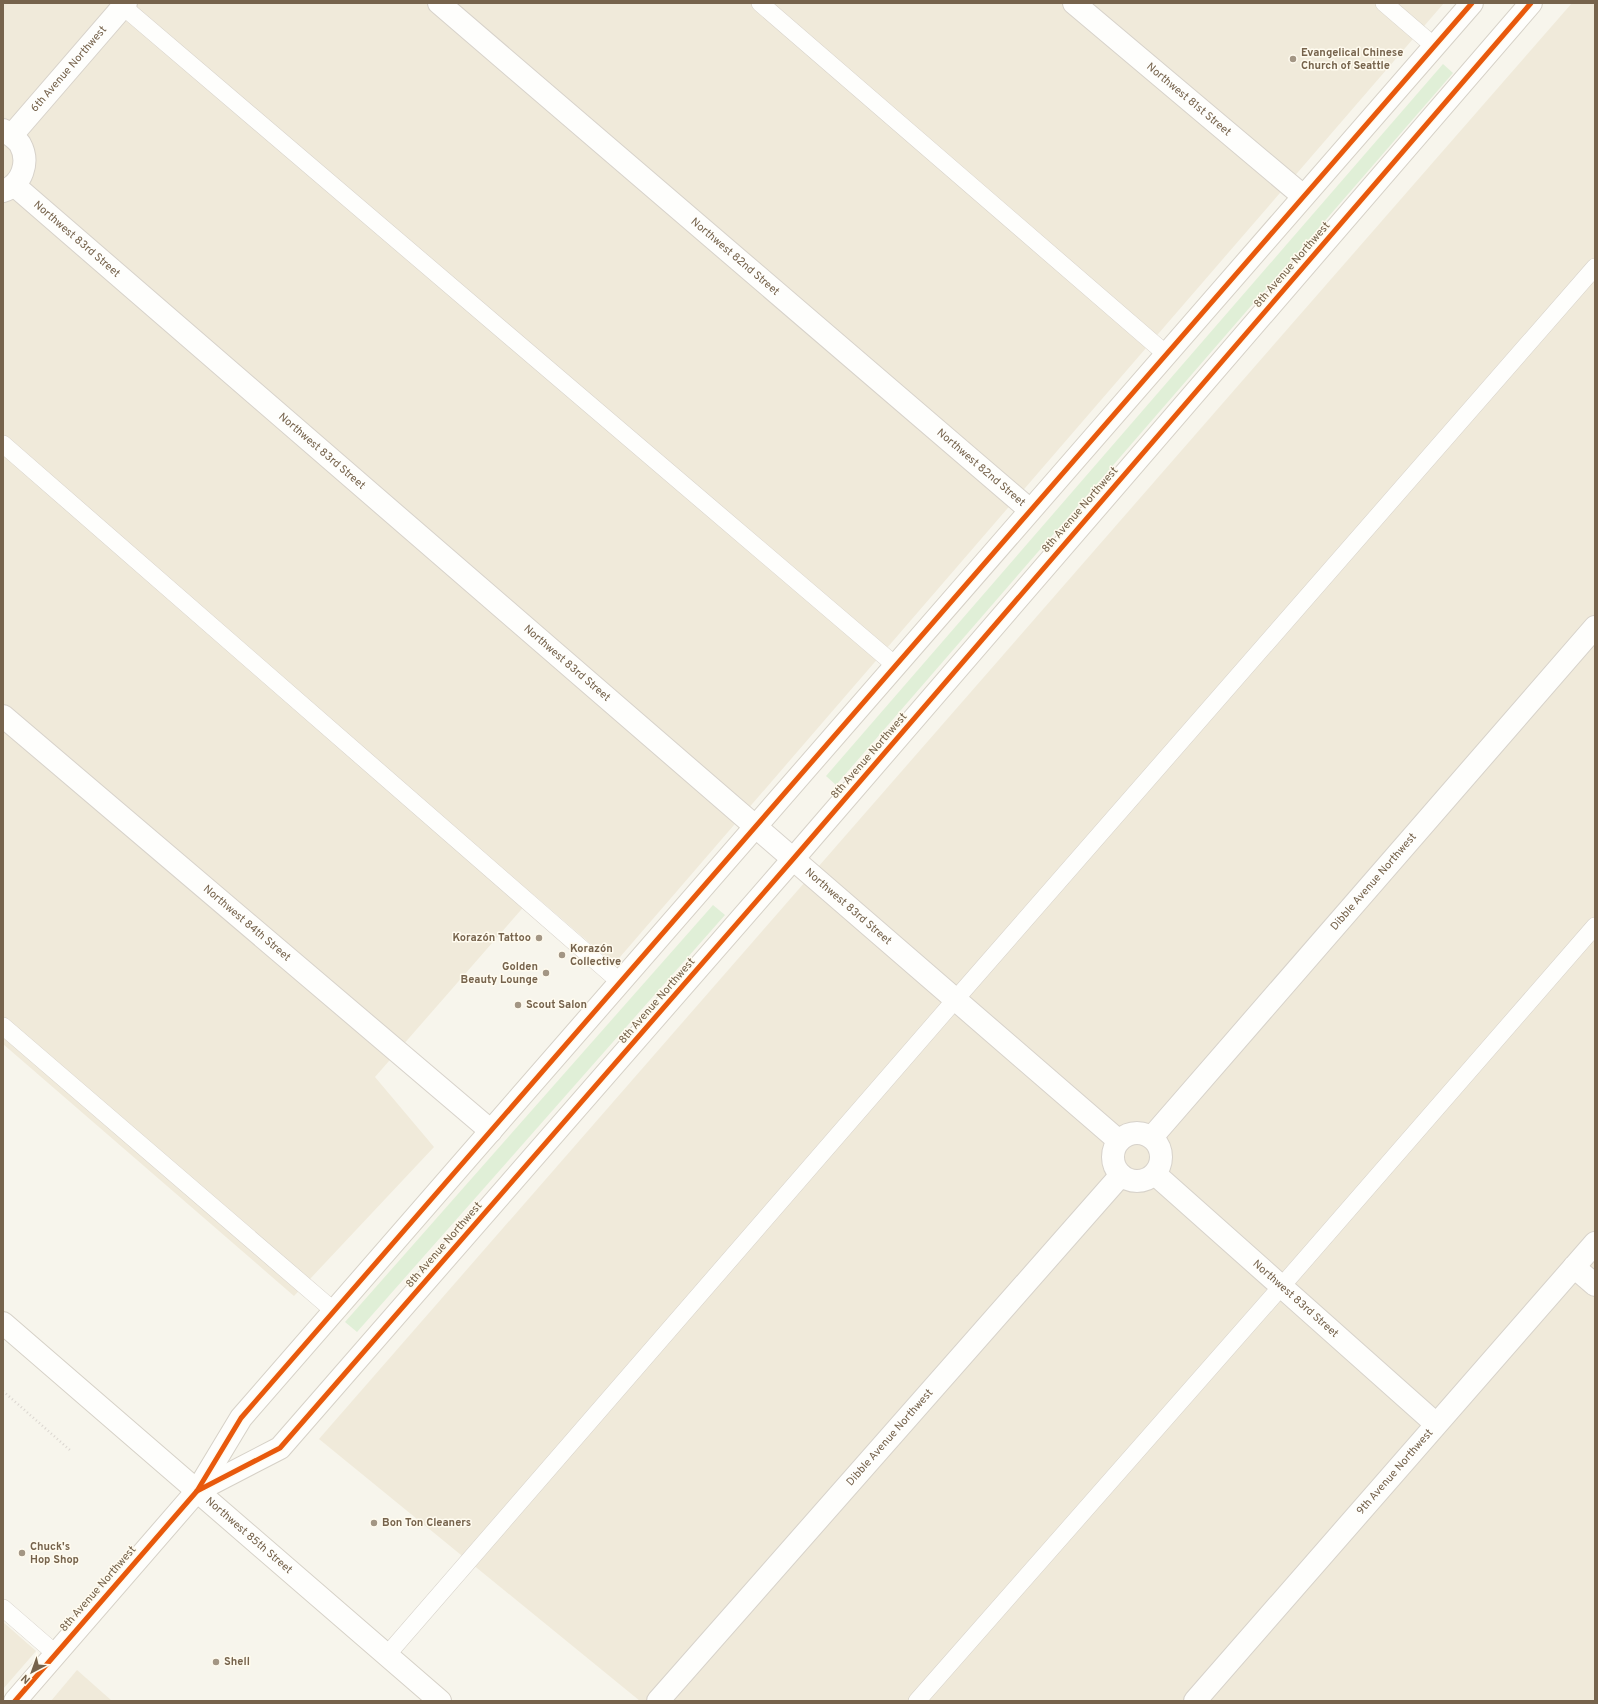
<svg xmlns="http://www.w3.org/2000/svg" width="1598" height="1704" font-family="Overpass,sans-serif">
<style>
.residential{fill:#f0eada}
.green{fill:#e0efd7}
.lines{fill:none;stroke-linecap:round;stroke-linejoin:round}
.lane-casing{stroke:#d7d2ca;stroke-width:18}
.street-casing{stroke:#d7d2ca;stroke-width:24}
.secondary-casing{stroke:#d6d1c7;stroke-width:24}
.path{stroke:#dad5cf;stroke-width:2.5;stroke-dasharray:1 3;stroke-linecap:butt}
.lane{stroke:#fefefc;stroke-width:17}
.street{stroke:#fefefc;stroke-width:22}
.secondary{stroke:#fefefc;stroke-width:22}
.cycleway-casing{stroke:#fffbef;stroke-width:8}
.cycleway{stroke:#e8590c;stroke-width:5}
.poi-dot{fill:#a39684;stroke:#fffbef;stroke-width:1.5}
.labels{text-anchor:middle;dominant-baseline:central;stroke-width:3;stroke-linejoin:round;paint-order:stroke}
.poi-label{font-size:11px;font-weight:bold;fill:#76634c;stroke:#fffbef;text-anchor:start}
.street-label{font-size:11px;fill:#76634c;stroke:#fffbef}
</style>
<rect width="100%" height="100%" fill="#f7f5ec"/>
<g class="residential">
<path d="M 3,3 L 1444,3 L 614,964 L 534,895 L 375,1077 L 434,1147 L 294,1296 L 3,1044 Z"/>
<path d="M 1572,3 L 1595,3 L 1595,1701 L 640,1701 L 319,1439 Z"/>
<path d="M 3,1622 L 36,1651 L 3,1689 Z"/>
<path d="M 77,1670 L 112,1701 L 51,1701 Z"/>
</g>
<g class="green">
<path d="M 1443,64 L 1453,73 L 836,785 L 826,776 Z"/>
<path d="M 713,905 L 725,915 L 357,1332 L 345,1322 Z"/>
</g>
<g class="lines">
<defs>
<g id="lane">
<path d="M 119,3 L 895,665"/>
<path d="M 760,3 L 1166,354"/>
<path d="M 1384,3 L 1434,46"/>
<path d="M 3,444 L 620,982"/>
<path d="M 3,1026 L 334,1311"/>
<path d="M 3,1608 L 56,1654"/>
<path d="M 387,1655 L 955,1000 L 1595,267"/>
<path d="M 917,1701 L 1281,1287 L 1595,926"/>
</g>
<g id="street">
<path id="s1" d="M 439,3 L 1030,510"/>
<path id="s2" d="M 1074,3 L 1303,196"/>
<path d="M 3,130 C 9,134 16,138 20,144 C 30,162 22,185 3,191"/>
<path id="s3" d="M 12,135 L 126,3"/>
<path id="s4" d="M 14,185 L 1119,1141"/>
<path id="s5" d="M 3,716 L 491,1131"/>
<circle cx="1137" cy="1157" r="24"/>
<path id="s6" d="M 1152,1137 L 1595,627"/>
<path id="s7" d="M 1155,1174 L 1436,1424"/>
<path d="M 1574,1267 L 1595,1285"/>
<path id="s8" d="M 658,1701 L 1121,1175"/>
<path id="s9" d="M 1195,1701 L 1595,1243"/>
</g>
<g id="secondary">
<path id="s10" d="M 3,1323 L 440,1701"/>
<path d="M 197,1491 L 280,1448 L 794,858 L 1531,3"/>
<path d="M 15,1701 L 197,1491 L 241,1418 L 1472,3"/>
</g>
</defs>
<use href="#lane" class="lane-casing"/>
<use href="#street" class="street-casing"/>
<use href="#secondary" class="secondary-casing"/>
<path class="path" d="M 3,1391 L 71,1451"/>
<use href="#lane" class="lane"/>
<use href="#street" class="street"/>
<use href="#secondary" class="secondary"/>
<defs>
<g id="cycleway">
<path d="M 197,1491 L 280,1448 L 794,858 L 1531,3"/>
<path d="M 15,1701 L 197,1491 L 241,1418 L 1472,3"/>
</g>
</defs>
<use href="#cycleway" class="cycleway-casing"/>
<use href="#cycleway" class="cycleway"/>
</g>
<g class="poi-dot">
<circle cx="1293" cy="59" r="4"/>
<circle cx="539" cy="938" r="4"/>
<circle cx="562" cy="955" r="4"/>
<circle cx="546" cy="973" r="4"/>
<circle cx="518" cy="1005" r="4"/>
<circle cx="374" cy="1523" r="4"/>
<circle cx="22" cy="1553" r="4"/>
<circle cx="216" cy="1662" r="4"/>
</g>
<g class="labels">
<g class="poi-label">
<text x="1301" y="53">Evangelical Chinese<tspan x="1301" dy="13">Church of Seattle</tspan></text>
<text x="531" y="938" text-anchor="end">Korazón Tattoo</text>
<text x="570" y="949">Korazón<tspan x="570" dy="13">Collective</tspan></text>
<text x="538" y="967" text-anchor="end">Golden<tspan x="538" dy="13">Beauty Lounge</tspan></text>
<text x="526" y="1005">Scout Salon</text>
<text x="382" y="1523">Bon Ton Cleaners</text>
<text x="30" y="1547">Chuck's<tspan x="30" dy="13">Hop Shop</tspan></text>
<text x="224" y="1662">Shell</text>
</g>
<g class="street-label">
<text stroke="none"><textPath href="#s3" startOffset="87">6th Avenue Northwest</textPath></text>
<text stroke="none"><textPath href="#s2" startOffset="150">Northwest 81st Street</textPath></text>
<text stroke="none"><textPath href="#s4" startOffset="83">Northwest 83rd Street</textPath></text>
<text stroke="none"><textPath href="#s1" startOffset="390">Northwest 82nd Street</textPath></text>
<text transform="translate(1292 265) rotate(-49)">8th Avenue Northwest</text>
<text stroke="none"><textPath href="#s4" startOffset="407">Northwest 83rd Street</textPath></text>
<text stroke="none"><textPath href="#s1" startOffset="714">Northwest 82nd Street</textPath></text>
<text transform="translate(1080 510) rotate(-49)">8th Avenue Northwest</text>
<text stroke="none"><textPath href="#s4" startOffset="731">Northwest 83rd Street</textPath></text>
<text transform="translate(869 756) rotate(-49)">8th Avenue Northwest</text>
<text stroke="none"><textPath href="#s6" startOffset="338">Dibble Avenue Northwest</textPath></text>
<text stroke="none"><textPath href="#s4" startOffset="1103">Northwest 83rd Street</textPath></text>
<text stroke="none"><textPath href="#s5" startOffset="320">Northwest 84th Street</textPath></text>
<text transform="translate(657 1001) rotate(-49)">8th Avenue Northwest</text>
<text transform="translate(444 1245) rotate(-49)">8th Avenue Northwest</text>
<text stroke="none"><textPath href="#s7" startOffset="188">Northwest 83rd Street</textPath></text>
<text stroke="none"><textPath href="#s8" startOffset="351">Dibble Avenue Northwest</textPath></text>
<text stroke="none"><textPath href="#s9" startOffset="304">9th Avenue Northwest</textPath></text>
<text stroke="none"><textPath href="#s10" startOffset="325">Northwest 85th Street</textPath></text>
<text transform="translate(98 1589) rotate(-49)">8th Avenue Northwest</text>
</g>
</g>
<rect width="1598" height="1704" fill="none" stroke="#76634c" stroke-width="8"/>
<g transform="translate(32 1672) rotate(221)" stroke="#fffbef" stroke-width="3" paint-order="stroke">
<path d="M0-3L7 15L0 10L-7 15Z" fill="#76634c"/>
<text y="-6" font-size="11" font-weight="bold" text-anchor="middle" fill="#76634c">N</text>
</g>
</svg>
